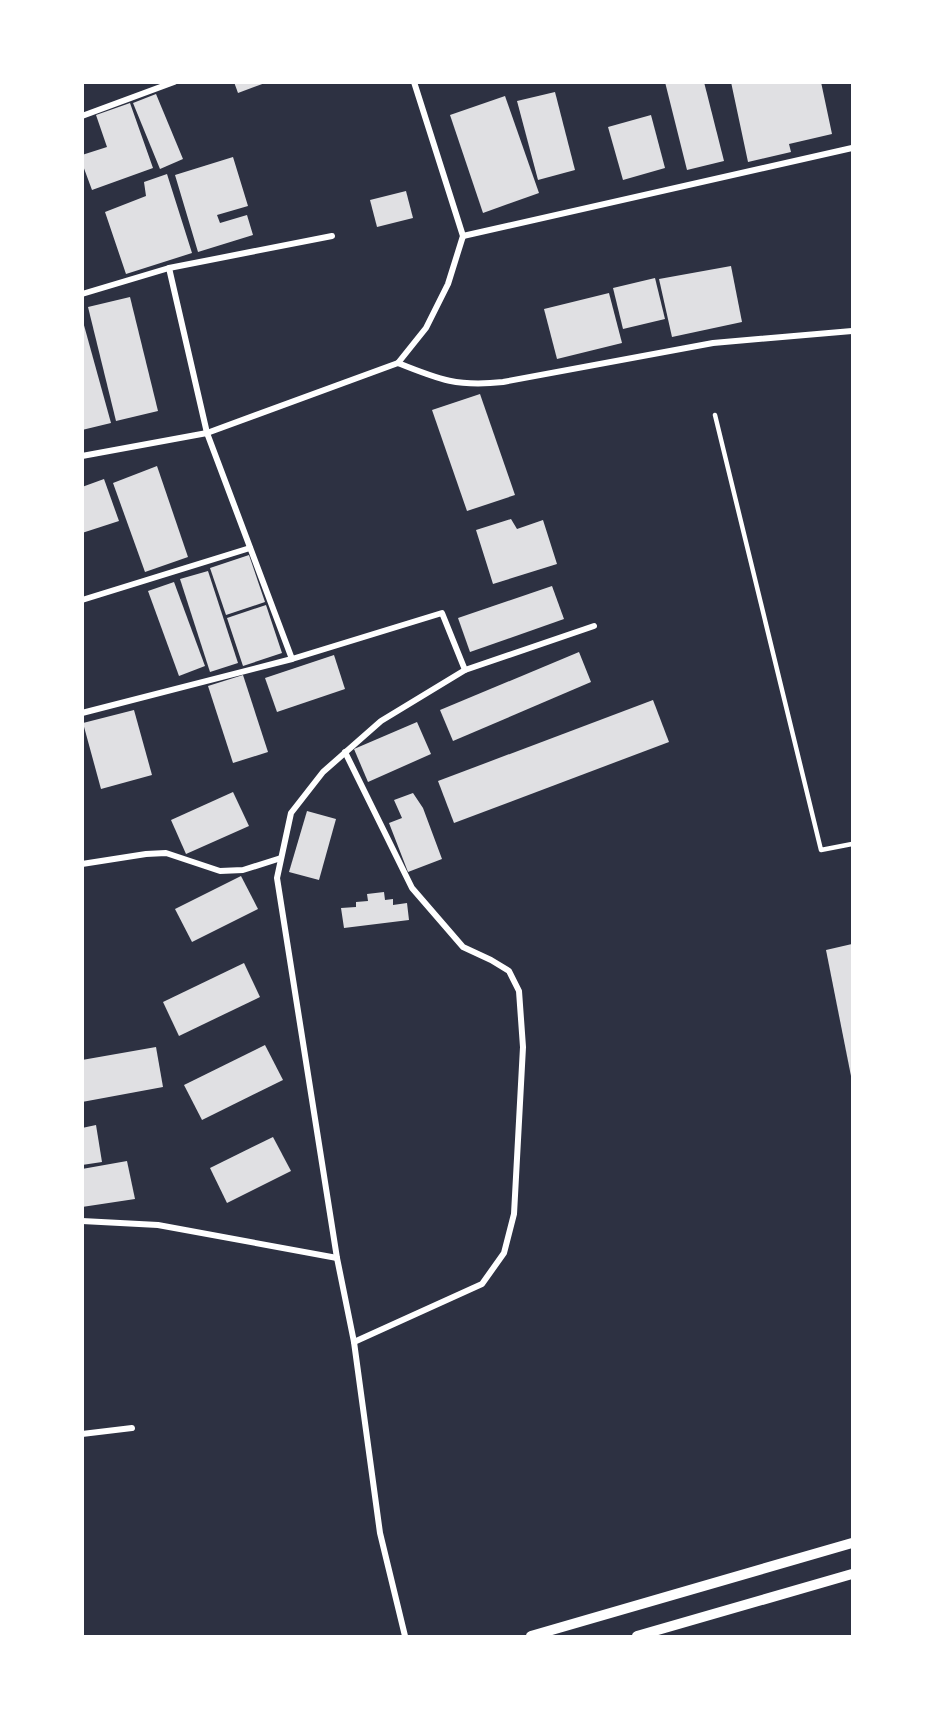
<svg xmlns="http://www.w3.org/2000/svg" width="935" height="1719" font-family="'Work Sans',sans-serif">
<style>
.building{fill:#e0e0e3}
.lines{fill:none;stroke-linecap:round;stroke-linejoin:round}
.service{stroke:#fff;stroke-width:4.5}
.minor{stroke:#fff;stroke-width:6}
.tertiary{stroke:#fff;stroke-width:10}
</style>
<rect width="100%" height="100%" fill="#2d3142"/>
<g class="building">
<path d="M 234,82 L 265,82 L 265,83 L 238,93 Z"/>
<path d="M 665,82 L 704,82 L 724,161 L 687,170 Z"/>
<path d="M 731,82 L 821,82 L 832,134 L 789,144 L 791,152 L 748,162 Z"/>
<path d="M 555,92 L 575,170 L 538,180 L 517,101 Z"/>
<path d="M 156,94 L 183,159 L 160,169 L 133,103 Z"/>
<path d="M 505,96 L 539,193 L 483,213 L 450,115 Z"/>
<path d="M 130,103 L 153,168 L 92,190 L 82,163 L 82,155 L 107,147 L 96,115 Z"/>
<path d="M 651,115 L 665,168 L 623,180 L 608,127 Z"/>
<path d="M 233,157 L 248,206 L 217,215 L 220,223 L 247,215 L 253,235 L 198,252 L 175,175 Z"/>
<path d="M 167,174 L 192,253 L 126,274 L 105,212 L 146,196 L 144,182 Z"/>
<path d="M 406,191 L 413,218 L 377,227 L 370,200 Z"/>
<path d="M 731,266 L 742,322 L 672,337 L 659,279 Z"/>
<path d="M 655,278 L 665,319 L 623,329 L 613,288 Z"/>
<path d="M 609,293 L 622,343 L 557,359 L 544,309 Z"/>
<path d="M 130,297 L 158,411 L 116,421 L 88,307 Z"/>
<path d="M 82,318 L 111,423 L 82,430 Z"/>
<path d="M 480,394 L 515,495 L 467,511 L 432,410 Z"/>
<path d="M 157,466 L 188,557 L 145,572 L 113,483 Z"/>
<path d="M 104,479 L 119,521 L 82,533 L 82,487 Z"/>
<path d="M 511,519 L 517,529 L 543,520 L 557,564 L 493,584 L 476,530 Z"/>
<path d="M 249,555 L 265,602 L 226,615 L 210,568 Z"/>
<path d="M 208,571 L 238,663 L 210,672 L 180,579 Z"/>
<path d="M 174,582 L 205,666 L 179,676 L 148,591 Z"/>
<path d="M 552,586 L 564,619 L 470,652 L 458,618 Z"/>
<path d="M 266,605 L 282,653 L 243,666 L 227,618 Z"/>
<path d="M 579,652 L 591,682 L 453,741 L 440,710 Z"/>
<path d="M 334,655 L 345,689 L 277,712 L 265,678 Z"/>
<path d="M 243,675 L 268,752 L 233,763 L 208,686 Z"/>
<path d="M 653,700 L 669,742 L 454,823 L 438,781 Z"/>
<path d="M 134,710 L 152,775 L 101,789 L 83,723 Z"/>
<path d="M 417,722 L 431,754 L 368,782 L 354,749 Z"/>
<path d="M 233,792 L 249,826 L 186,854 L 171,820 Z"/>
<path d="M 413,793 L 423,808 L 442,859 L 408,872 L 389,823 L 402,818 L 394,800 Z"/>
<path d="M 307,811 L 336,819 L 319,880 L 289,872 Z"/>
<path d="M 241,876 L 258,909 L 192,942 L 175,909 Z"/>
<path d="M 384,892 L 385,900 L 393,899 L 393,905 L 407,903 L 409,920 L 344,928 L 341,908 L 356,907 L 356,902 L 368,901 L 367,894 Z"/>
<path d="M 852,944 L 852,1076 L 851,1076 L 826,950 Z"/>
<path d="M 244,963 L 260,997 L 179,1036 L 163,1002 Z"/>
<path d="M 265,1045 L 283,1080 L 202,1120 L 184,1085 Z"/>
<path d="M 156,1047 L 163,1087 L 82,1102 L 82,1060 Z"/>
<path d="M 96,1125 L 102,1162 L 82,1165 L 82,1128 Z"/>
<path d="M 273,1137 L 291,1171 L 227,1203 L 210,1168 Z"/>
<path d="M 127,1161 L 135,1199 L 82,1207 L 82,1169 Z"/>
</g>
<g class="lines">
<path class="service" d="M 715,415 L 821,850 L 852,844"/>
<g class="minor">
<path d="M 82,116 L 174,82"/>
<path d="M 463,236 L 852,148"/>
<path d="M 169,268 L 207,433 L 292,659"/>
<path d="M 82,294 L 169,268 L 332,236"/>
<path d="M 398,363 L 426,328 L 448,284 L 463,236 L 414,82"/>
<path d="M 82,456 L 207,433 L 398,363 C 440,380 458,387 503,382 L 713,343 L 852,331"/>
<path d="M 82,600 L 250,548"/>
<path d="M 82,713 L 292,659 L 442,613 L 465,670"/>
<path d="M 345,752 L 412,888 L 463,947 L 491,960 L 509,971 L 519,991 L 523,1047 L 514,1214 L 504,1253 L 482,1284 L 354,1342"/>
<path d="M 82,864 L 146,854 L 166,853 L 220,871 L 243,870 L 281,858"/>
<path d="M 82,1221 L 158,1225 L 337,1258"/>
<path d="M 82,1434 L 132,1428"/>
<path d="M 405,1636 L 380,1533 L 354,1342 L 337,1258 L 277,878 L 291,813 L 323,772 L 381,721 L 465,670 L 594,626"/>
</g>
<g class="tertiary">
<path d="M 531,1636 L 852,1543"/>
<path d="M 637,1636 L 852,1574"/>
</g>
</g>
<rect width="935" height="1719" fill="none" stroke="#ffffff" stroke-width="168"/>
</svg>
